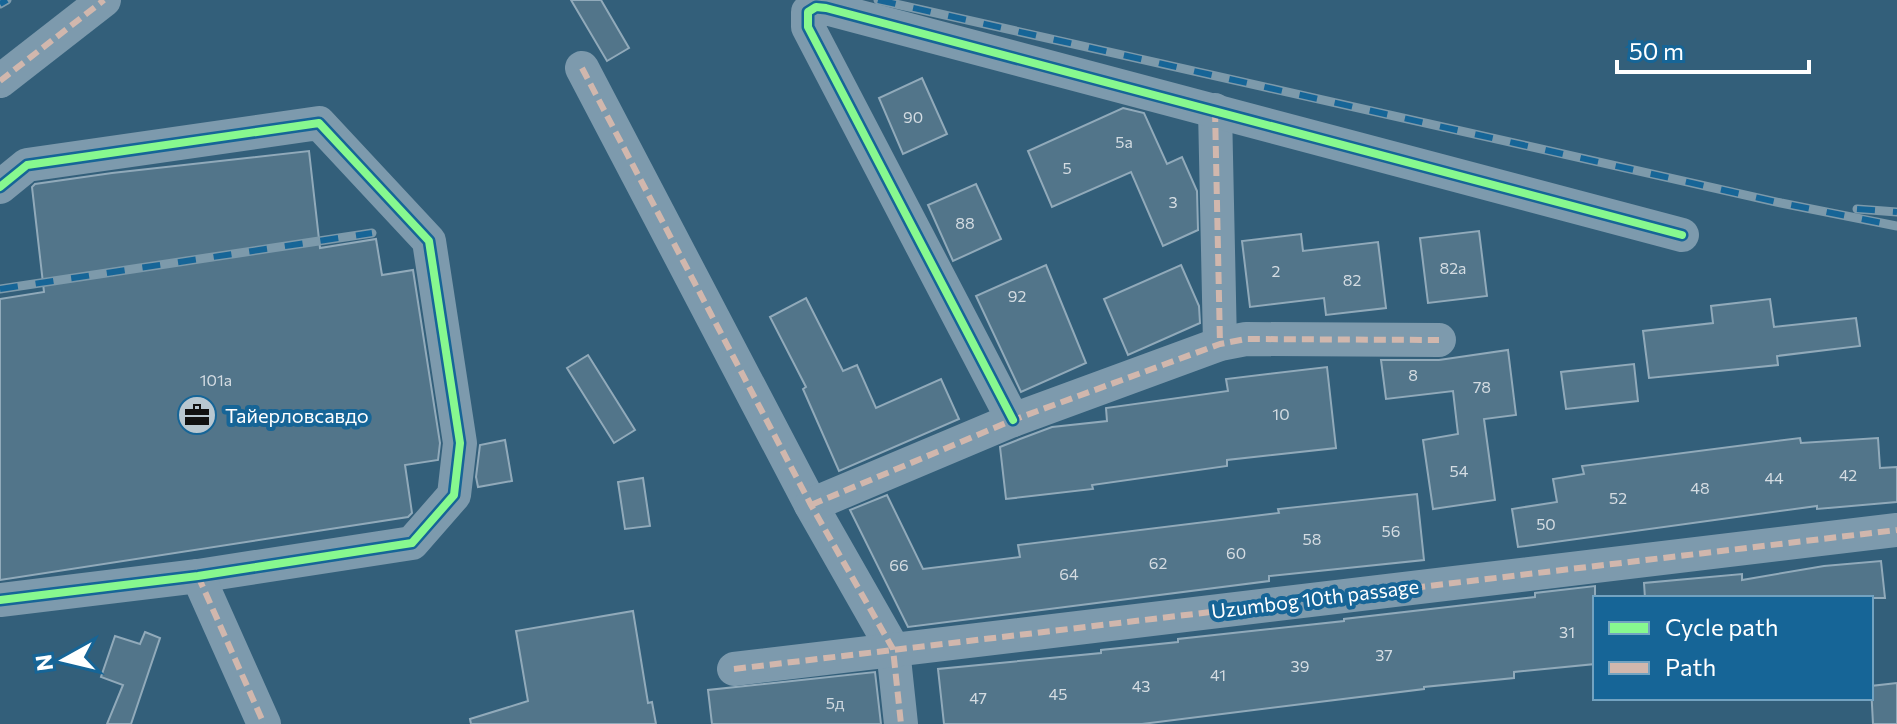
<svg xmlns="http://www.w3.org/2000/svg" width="1897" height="724" font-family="Commissioner,sans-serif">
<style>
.building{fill:#52758a;stroke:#91aaba;stroke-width:2}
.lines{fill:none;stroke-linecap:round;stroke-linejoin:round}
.minor{stroke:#7d9aad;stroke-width:34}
.rail-casing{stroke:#7d9aab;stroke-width:9}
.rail{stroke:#166597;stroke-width:6;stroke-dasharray:18;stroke-linecap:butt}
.quiet{stroke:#d1b7ad;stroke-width:6;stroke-dasharray:12 6;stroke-linecap:butt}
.cycleway-casing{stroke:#166597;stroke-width:13}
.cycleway{stroke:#87f88f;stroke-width:8}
.labels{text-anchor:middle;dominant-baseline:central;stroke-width:8;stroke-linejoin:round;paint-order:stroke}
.number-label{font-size:16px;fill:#d4dce2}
.poi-label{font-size:20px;fill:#fff;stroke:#166597;text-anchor:start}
.street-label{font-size:20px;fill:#fff;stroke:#166597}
</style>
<rect width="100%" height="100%" fill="#335f7a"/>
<g class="building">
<path d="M 571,0 L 601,0 L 629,48 L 607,61 Z"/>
<path d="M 922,78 L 947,134 L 903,154 L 879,98 Z"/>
<path d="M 1123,108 L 1144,113 L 1167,164 L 1182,157 L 1197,191 L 1198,230 L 1163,246 L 1131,172 L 1052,207 L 1028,151 Z"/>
<path d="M 309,151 L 320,248 L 376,239 L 382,275 L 413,270 L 440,443 L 438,460 L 405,465 L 412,513 L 408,517 L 0,580 L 0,299 L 44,292 L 32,187 L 35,184 L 112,173 Z"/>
<path d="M 976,184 L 1001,239 L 953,261 L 928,205 Z"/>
<path d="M 1479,231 L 1487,296 L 1428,303 L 1420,238 Z"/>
<path d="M 1301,234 L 1303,251 L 1378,242 L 1386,308 L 1326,315 L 1324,298 L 1250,307 L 1242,241 Z"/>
<path d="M 1046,265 L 1086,363 L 1021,392 L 976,296 Z"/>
<path d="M 1181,265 L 1199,306 L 1200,323 L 1128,355 L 1104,299 Z"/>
<path d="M 806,298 L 843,371 L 857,365 L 876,408 L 941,379 L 959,419 L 839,471 L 803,389 L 806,387 L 770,317 Z"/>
<path d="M 1770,299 L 1774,327 L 1856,318 L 1860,346 L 1777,356 L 1778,365 L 1649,378 L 1643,331 L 1713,323 L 1711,306 Z"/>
<path d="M 1508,350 L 1516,415 L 1484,419 L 1495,500 L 1433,509 L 1423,440 L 1458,434 L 1453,391 L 1386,399 L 1381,360 L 1439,360 Z"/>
<path d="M 588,355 L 635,430 L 614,443 L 567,368 Z"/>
<path d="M 1634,364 L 1638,401 L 1566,409 L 1561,372 Z"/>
<path d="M 1327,367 L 1336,448 L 1227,460 L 1227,466 L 1092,485 L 1093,489 L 1006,499 L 1000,447 L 1020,439 L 1052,427 L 1107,421 L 1106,408 L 1228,391 L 1226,379 Z"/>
<path d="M 1800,438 L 1801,443 L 1878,438 L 1880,468 L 1897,467 L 1897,502 L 1817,509 L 1817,506 L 1518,547 L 1512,509 L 1557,502 L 1553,479 L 1584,474 L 1582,466 Z"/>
<path d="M 505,440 L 512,481 L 478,487 L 476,477 L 480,445 Z"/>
<path d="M 643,478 L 650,526 L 625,529 L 618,482 Z"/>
<path d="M 1417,494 L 1424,560 L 1269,576 L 1269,581 L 908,627 L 850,510 L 887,495 L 923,569 L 1020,557 L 1018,545 L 1279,513 L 1278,509 Z"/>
<path d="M 1881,561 L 1885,598 L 1645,598 L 1644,583 L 1742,574 L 1742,580 L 1824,566 Z"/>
<path d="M 1595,586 L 1595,664 L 1514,672 L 1514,678 L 1424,687 L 1424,689 L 1142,724 L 944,724 L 938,669 L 1101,653 L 1101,650 L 1178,642 L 1178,639 L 1344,621 L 1344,619 L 1535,597 L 1535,593 Z"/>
<path d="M 633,611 L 648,703 L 652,702 L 656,724 L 471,724 L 470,719 L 528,701 L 516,631 Z"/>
<path d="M 145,632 L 160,638 L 131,724 L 107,724 L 123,685 L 101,677 L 115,636 L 140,644 Z"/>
<path d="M 875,672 L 881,724 L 712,724 L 708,690 Z"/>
<path d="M 1897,683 L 1897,724 L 1873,724 L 1871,686 Z"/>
</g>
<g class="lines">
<g class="minor">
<path d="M 582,68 L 811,505 L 893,649 L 901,724"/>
<path d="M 0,81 L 104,0"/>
<path d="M 1215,110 L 1220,344"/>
<path d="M 0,187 L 27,165 L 319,123 L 429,241 L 460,443 L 454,495 L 412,543 L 198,576 L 0,600"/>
<path d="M 1013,420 L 808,27 L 808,12 L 816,7 L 826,8 L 1682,235"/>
<path d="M 811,505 L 1013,420 L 1220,344 L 1246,339 L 1439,340"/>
<path d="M 198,576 L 264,724"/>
<path d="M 734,669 L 1897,530"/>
</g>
<defs>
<g id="rail">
<path d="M 878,0 L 1781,203 L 1897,226"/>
<path d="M 0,4 L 7,0"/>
<path d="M 1857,209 L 1897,212"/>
<path d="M 0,289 L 372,233"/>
</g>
</defs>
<use href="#rail" class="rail-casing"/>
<use href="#rail" class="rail"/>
<g class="quiet">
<path d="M 582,68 L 811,505 L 893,649 L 901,724"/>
<path d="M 0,81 L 104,0"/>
<path d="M 1215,110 L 1220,344"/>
<path d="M 811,505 L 1013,420 L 1220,344 L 1246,339 L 1439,340"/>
<path d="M 198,576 L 264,724"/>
<path d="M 734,669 L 1897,530"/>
</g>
<defs>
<g id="cycleway">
<path d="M 0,187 L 27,165 L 319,123 L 429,241 L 460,443 L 454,495 L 412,543 L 198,576 L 0,600"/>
<path d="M 1013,420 L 808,27 L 808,12 L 816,7 L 826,8 L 1682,235"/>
</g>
</defs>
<use href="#cycleway" class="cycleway-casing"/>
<use href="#cycleway" class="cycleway"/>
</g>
<defs>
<symbol id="office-disc" viewBox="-11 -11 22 22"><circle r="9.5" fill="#b8c7d0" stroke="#166597"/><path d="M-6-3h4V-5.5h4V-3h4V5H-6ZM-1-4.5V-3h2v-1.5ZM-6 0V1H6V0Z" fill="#111"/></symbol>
</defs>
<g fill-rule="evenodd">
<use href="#office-disc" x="175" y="393" width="44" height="44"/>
</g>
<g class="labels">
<g class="number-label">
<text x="913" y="116">90</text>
<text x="1124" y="141">5a</text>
<text x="1067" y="167">5</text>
<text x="1173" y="201">3</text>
<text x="965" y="222">88</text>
<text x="1453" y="267">82a</text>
<text x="1276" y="270">2</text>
<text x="1352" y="279">82</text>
<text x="1017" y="295">92</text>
<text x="1413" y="374">8</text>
<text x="216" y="379">101a</text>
<text x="1482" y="386">78</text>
<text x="1281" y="413">10</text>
<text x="1459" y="470">54</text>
<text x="1848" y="474">42</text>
<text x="1774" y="477">44</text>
<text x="1700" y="487">48</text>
<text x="1618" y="497">52</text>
<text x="1546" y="523">50</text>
<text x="1391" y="530">56</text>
<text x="1312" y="538">58</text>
<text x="1236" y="552">60</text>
<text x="1158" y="562">62</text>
<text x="899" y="564">66</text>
<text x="1069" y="573">64</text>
<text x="1567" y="631">31</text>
<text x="1384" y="654">37</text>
<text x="1300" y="665">39</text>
<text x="1218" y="674">41</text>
<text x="1141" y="685">43</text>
<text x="1058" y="693">45</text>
<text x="978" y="697">47</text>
<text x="835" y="702">5д</text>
</g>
<g class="poi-label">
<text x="225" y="415">Тайерловсавдо</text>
</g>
<g class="street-label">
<text transform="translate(1315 598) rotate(-7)">Uzumbog 10th passage</text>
</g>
</g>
<rect x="1593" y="596" width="280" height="104" fill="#166597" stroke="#73a3c1" stroke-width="2"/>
<rect x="1609" y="622" width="40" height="12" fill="#87f88f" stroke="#73a3c1" stroke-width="2"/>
<text x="1665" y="636" font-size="24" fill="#ffffff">Cycle path</text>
<rect x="1609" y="662" width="40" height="12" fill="#d1b7ad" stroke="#73a3c1" stroke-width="2"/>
<text x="1665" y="676" font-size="24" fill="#ffffff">Path</text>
<g transform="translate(64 660) rotate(262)" stroke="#166597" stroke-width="6" paint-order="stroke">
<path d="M0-6L14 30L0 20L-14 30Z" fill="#ffffff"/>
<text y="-12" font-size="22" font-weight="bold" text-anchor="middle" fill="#ffffff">N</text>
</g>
<path d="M1617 60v12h192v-12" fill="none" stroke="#ffffff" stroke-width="4"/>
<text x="1629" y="60" font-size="24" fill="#ffffff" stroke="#166597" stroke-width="6" paint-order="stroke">50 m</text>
</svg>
